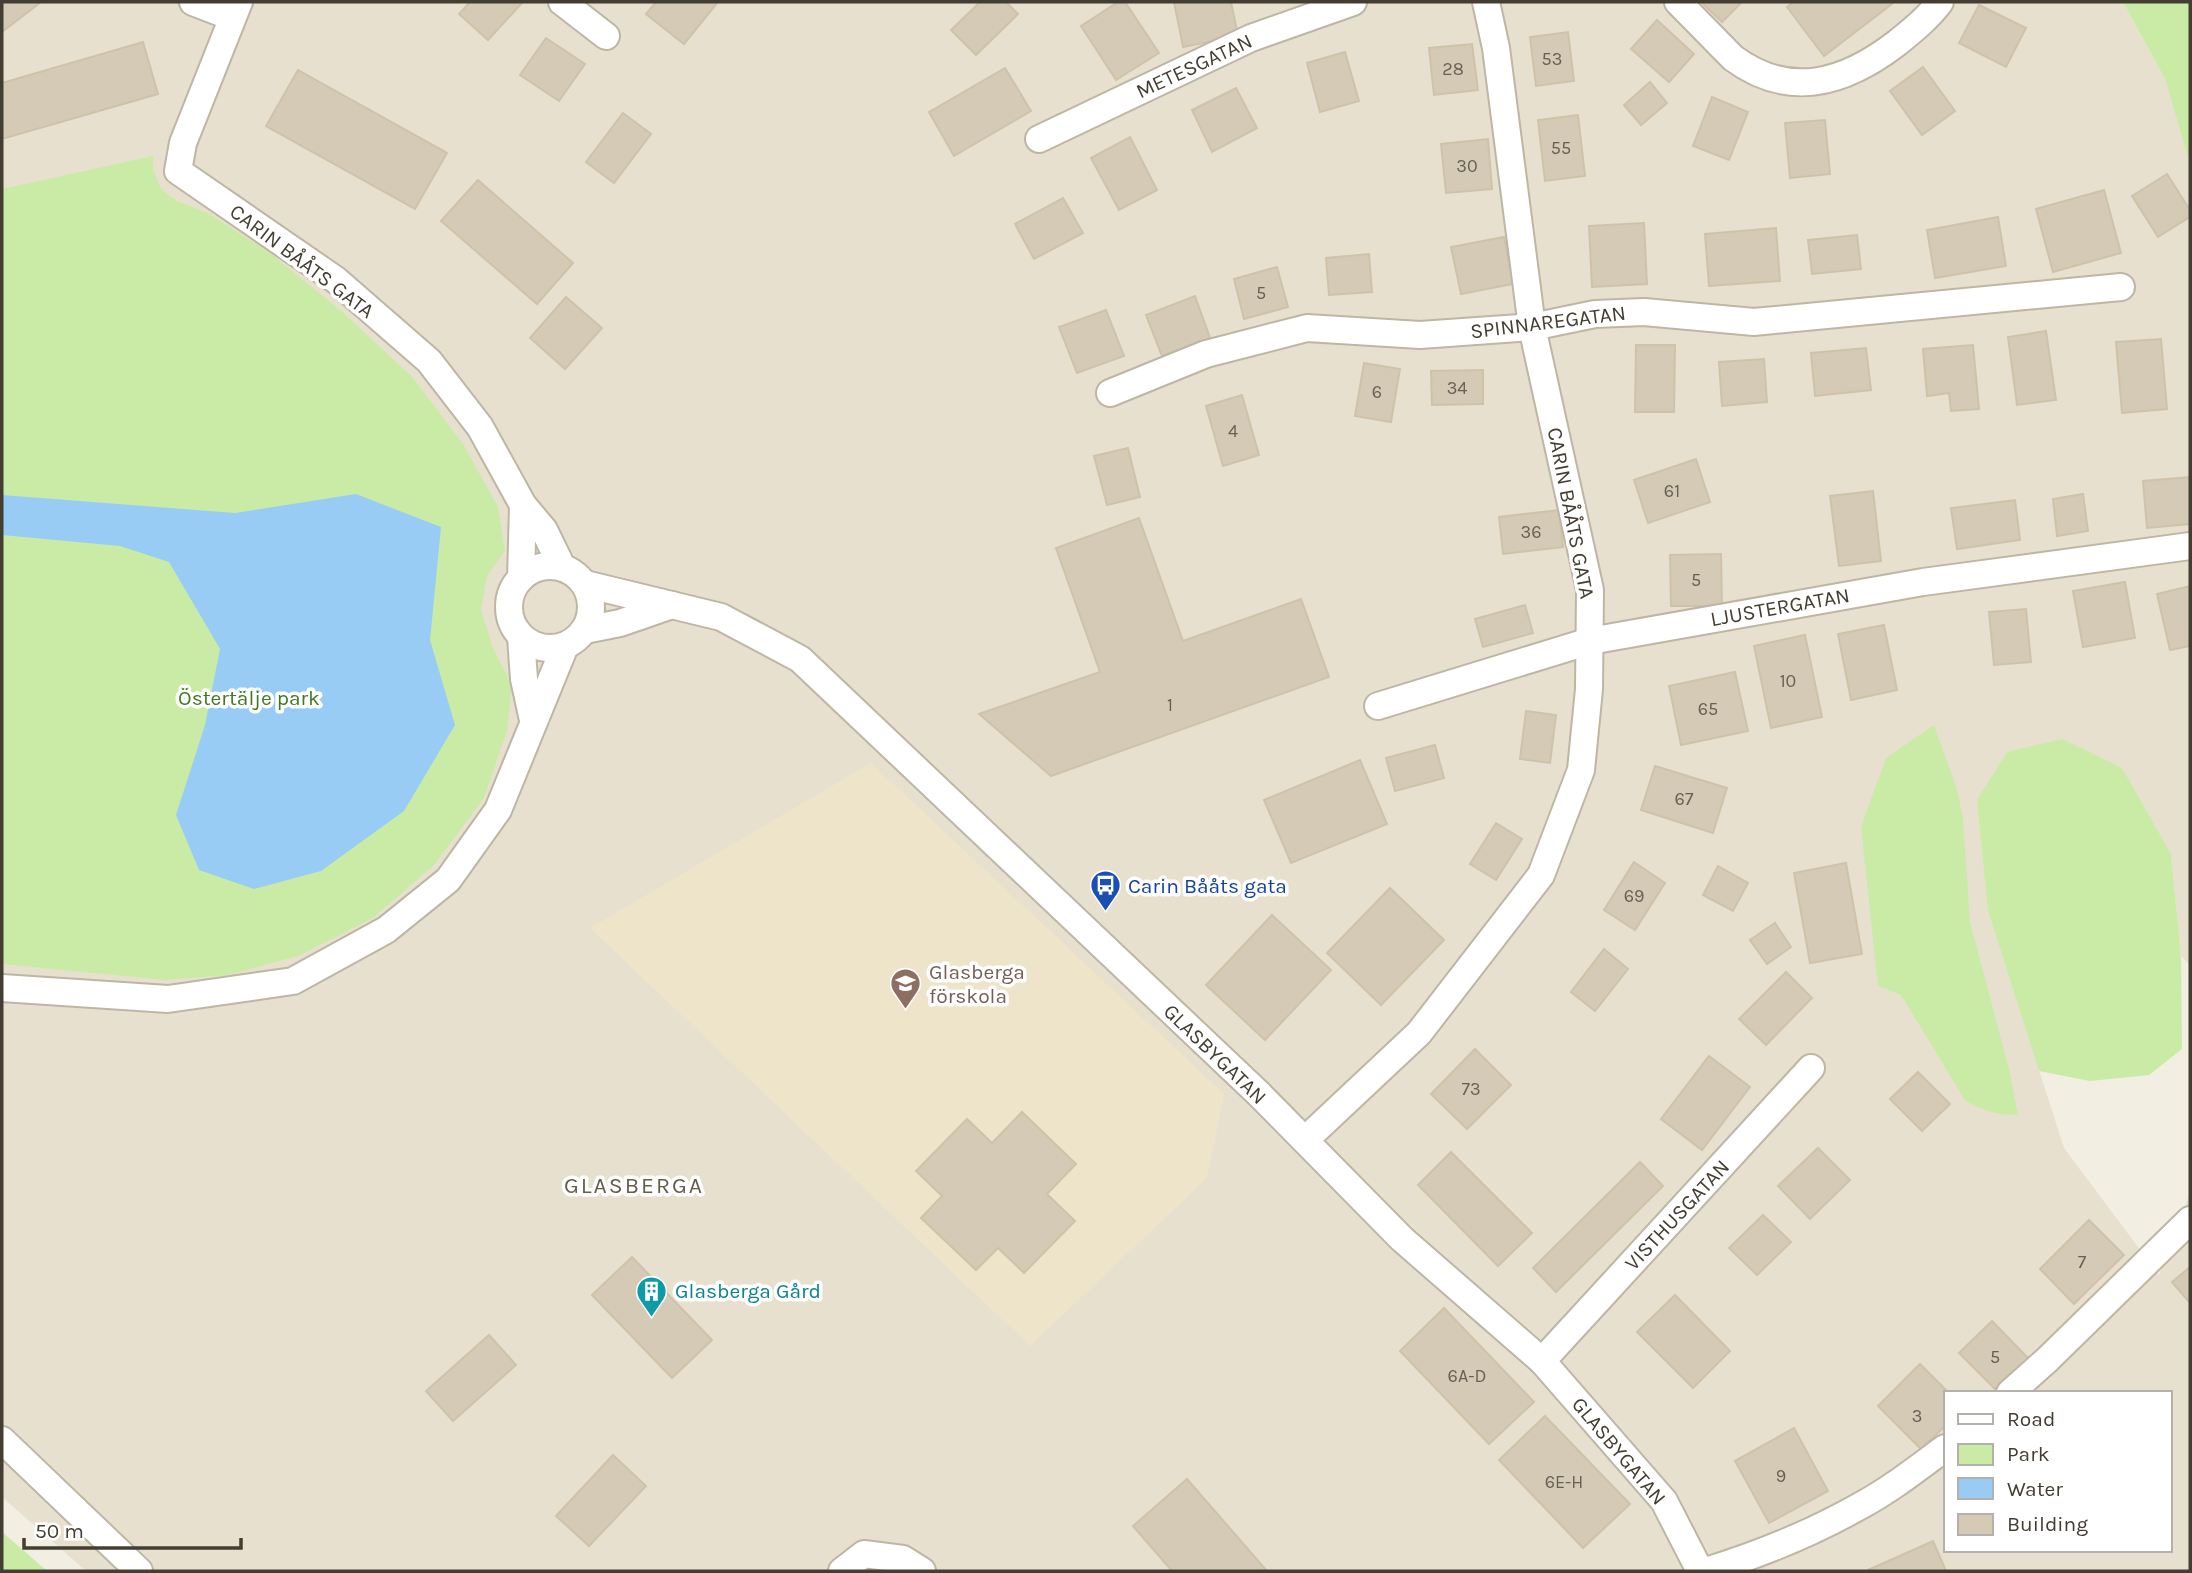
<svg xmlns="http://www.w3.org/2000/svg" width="2192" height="1573" font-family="Karla,sans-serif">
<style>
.residential{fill:#e7e0cf;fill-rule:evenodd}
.education{fill:#ede4ca}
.green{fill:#c9eba6}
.water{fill:#98ccf5}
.building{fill:#d4cab6;stroke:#d0c2a9;stroke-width:2}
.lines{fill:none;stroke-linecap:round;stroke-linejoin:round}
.minor-casing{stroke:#beb6a4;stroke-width:30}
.minor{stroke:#fff;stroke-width:26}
.labels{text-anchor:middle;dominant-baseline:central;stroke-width:7;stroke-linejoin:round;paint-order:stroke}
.number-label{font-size:18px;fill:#686053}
.street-label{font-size:21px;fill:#443d32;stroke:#fff}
.park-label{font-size:21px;fill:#407922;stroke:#fff}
.transit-label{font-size:21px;fill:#164399;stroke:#fff;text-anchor:start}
.education-label{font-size:21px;fill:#785e54;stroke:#fff;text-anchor:start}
.culture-label{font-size:21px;fill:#0d838f;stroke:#fff;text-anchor:start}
.neighbourhood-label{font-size:23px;letter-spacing:2px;fill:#675c48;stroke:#fff}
</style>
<rect width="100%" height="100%" fill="#f2eee1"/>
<path class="residential" d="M 2,2 L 2123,2 L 2165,79 L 2190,165 L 2190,965 L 2181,956 L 2171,854 L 1988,911 L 2064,1148 L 2159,1275 L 2190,1194 L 2190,1571 L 86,1571 L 2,1497 ZM 1945,1393 L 2169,1393 L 2169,1550 L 1945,1550 Z"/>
<path class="education" d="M 871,763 L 1224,1094 L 1207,1178 L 1030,1346 L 590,928 Z"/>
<g class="green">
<path d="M 2123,2 L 2190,2 L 2190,165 L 2165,79 Z"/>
<path d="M 153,156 L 153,170 L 162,190 L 177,201 L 210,214 L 270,253 L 346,315 L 413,378 L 463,444 L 498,507 L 505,551 L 487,576 L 481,610 L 493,648 L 512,686 L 507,731 L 484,798 L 434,865 L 373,918 L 298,956 L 228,975 L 165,980 L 2,964 L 2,189 Z"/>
<path d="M 1934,725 L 1958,793 L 1963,820 L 1970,922 L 2010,1073 L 2018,1115 C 1997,1115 1983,1111 1965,1100 L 1901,995 L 1878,986 L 1861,827 L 1886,758 Z"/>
<path d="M 2062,739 L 2122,768 L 2171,854 L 2181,956 L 2182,1049 L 2149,1075 L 2090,1081 L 2039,1071 L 1988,911 L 1977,800 L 2007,752 Z"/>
<path d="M 2,1532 L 47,1571 L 2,1571 Z"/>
</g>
<path class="water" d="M 356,494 L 441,527 L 430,640 L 455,725 L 404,811 L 321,871 L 254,889 L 199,870 L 176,815 L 205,725 L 220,649 L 169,562 L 120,546 L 2,535 L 2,495 L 235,513 Z"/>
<g class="building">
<path d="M 2,2 L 41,2 L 2,32 Z"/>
<path d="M 470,2 L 521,2 L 522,3 L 488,40 L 459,14 Z"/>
<path d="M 656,2 L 718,2 L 684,44 L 646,14 Z"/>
<path d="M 980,2 L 1006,2 L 1018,14 L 976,55 L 951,30 Z"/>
<path d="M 1118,2 L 1125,2 L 1159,53 L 1116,80 L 1081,26 Z"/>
<path d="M 1174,2 L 1231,2 L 1238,36 L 1183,47 Z"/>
<path d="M 1701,2 L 1742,2 L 1722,22 Z"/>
<path d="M 1794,2 L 1890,2 L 1892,4 L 1824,56 L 1787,7 Z"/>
<path d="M 1979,5 L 2026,28 L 2006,67 L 1959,43 Z"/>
<path d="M 1657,20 L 1694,54 L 1669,82 L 1631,49 Z"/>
<path d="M 1568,32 L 1574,81 L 1536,86 L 1530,37 Z"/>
<path d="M 546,38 L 585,64 L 559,101 L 520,75 Z"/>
<path d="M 143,42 L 158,94 L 2,139 L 2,83 Z"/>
<path d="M 1472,44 L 1478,90 L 1434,95 L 1429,48 Z"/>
<path d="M 1345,52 L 1359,101 L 1320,112 L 1307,63 Z"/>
<path d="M 1923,67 L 1955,111 L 1922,135 L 1890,91 Z"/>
<path d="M 1005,68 L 1031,111 L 954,156 L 929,112 Z"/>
<path d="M 298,70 L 447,153 L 415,209 L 266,126 Z"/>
<path d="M 1650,82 L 1667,103 L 1641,125 L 1624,105 Z"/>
<path d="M 1236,88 L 1257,128 L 1212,152 L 1192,110 Z"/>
<path d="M 1712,97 L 1748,112 L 1729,160 L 1693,146 Z"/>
<path d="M 623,113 L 651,134 L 614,183 L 586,162 Z"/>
<path d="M 1578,115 L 1585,176 L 1545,181 L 1538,120 Z"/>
<path d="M 1825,120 L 1830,174 L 1790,178 L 1785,123 Z"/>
<path d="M 1130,137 L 1157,190 L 1119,210 L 1091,158 Z"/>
<path d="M 1488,139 L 1492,189 L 1446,193 L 1441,144 Z"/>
<path d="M 2167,174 L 2190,210 L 2190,217 L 2158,237 L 2132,196 Z"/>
<path d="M 478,180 L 573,263 L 537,304 L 441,221 Z"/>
<path d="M 2104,190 L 2121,253 L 2053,272 L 2036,209 Z"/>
<path d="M 1063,198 L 1083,233 L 1034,259 L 1015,224 Z"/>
<path d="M 1998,217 L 2006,266 L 1935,278 L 1927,230 Z"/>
<path d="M 1644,223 L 1647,284 L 1592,287 L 1589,226 Z"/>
<path d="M 1776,228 L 1780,281 L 1709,286 L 1705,234 Z"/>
<path d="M 1857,235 L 1861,269 L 1812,274 L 1808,240 Z"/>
<path d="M 1504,237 L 1513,284 L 1461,294 L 1451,247 Z"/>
<path d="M 1369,254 L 1372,292 L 1329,295 L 1326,258 Z"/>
<path d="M 1277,267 L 1288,307 L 1244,319 L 1234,279 Z"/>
<path d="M 1195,296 L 1210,338 L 1162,356 L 1146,315 Z"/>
<path d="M 566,297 L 602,328 L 565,369 L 530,338 Z"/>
<path d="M 1106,310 L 1124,356 L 1077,373 L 1059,327 Z"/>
<path d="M 2046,331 L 2056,400 L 2017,405 L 2008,337 Z"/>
<path d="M 2161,339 L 2167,409 L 2122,413 L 2116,342 Z"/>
<path d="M 1636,345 L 1675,345 L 1674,412 L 1635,412 Z"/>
<path d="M 1973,345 L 1979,409 L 1951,411 L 1949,393 L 1927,396 L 1923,349 Z"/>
<path d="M 1866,348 L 1871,390 L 1815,396 L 1811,353 Z"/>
<path d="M 1764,359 L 1767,402 L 1722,406 L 1719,362 Z"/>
<path d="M 1364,363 L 1400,369 L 1391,422 L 1355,416 Z"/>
<path d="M 1483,370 L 1483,404 L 1432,405 L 1431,371 Z"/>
<path d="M 1242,395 L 1259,455 L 1223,466 L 1206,406 Z"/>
<path d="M 1128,448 L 1140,497 L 1107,505 L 1094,456 Z"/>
<path d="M 1696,459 L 1710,502 L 1648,523 L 1634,480 Z"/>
<path d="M 2190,477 L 2190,524 L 2147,528 L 2143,481 Z"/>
<path d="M 1873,491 L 1881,561 L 1839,566 L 1830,496 Z"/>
<path d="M 2083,494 L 2088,531 L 2057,536 L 2053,499 Z"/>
<path d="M 2015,500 L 2020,540 L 1957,549 L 1951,508 Z"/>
<path d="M 1559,510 L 1563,547 L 1503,554 L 1499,517 Z"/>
<path d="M 1139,518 L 1183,641 L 1301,599 L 1329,677 L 1051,776 L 979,714 L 1100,672 L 1056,548 Z"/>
<path d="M 1721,554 L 1722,606 L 1671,606 L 1670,555 Z"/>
<path d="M 2125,582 L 2135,638 L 2083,647 L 2073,591 Z"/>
<path d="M 2190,586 L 2190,646 L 2170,650 L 2157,594 Z"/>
<path d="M 1525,605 L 1533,633 L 1483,647 L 1475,619 Z"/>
<path d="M 2026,609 L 2031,662 L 1994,665 L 1989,612 Z"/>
<path d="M 1884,625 L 1897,690 L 1851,700 L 1838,634 Z"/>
<path d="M 1805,635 L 1822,717 L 1771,728 L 1754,646 Z"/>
<path d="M 1735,672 L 1748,731 L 1681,745 L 1669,686 Z"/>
<path d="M 1526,711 L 1556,715 L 1550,763 L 1520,759 Z"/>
<path d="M 1435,745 L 1444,778 L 1395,791 L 1386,758 Z"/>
<path d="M 1360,760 L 1387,824 L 1291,863 L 1264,800 Z"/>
<path d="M 1655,766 L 1727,788 L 1713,833 L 1641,810 Z"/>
<path d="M 1496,823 L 1522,839 L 1496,880 L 1470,864 Z"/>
<path d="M 1634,862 L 1665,883 L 1635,930 L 1604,910 Z"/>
<path d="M 1846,863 L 1862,954 L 1810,963 L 1794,873 Z"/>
<path d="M 1718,866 L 1748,883 L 1733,911 L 1703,895 Z"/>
<path d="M 1390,888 L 1444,940 L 1381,1005 L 1327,953 Z"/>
<path d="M 1272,915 L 1331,970 L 1265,1040 L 1206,985 Z"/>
<path d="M 1775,923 L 1791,947 L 1767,964 L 1750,940 Z"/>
<path d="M 1604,949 L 1628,969 L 1595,1011 L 1571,992 Z"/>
<path d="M 1786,972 L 1812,998 L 1766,1045 L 1739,1019 Z"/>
<path d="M 1475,1049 L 1511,1085 L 1467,1129 L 1431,1094 Z"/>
<path d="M 1709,1056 L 1750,1087 L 1702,1150 L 1661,1119 Z"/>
<path d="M 1918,1072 L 1950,1104 L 1922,1131 L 1890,1099 Z"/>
<path d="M 1022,1112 L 1076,1164 L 1047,1194 L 1075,1221 L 1024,1273 L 998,1248 L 976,1270 L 921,1218 L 942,1196 L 916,1171 L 967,1119 L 992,1143 Z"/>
<path d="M 1818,1148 L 1850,1180 L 1810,1219 L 1778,1186 Z"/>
<path d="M 1451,1152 L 1532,1233 L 1498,1266 L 1418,1185 Z"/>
<path d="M 1640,1162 L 1663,1186 L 1556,1292 L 1533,1268 Z"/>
<path d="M 1763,1215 L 1791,1242 L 1757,1275 L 1729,1248 Z"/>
<path d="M 2089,1220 L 2124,1255 L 2074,1304 L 2040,1269 Z"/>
<path d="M 632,1257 L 712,1340 L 672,1378 L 592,1295 Z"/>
<path d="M 2190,1267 L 2190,1303 L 2172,1282 Z"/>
<path d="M 1675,1295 L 1730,1351 L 1693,1388 L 1637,1332 Z"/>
<path d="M 1444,1308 L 1534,1402 L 1489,1444 L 1400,1351 Z"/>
<path d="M 1992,1321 L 2031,1361 L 1999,1393 L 1959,1353 Z"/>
<path d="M 489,1335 L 516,1365 L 453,1421 L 426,1391 Z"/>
<path d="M 1920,1364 L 1949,1393 L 1945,1393 L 1945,1426 L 1921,1449 L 1878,1406 Z"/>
<path d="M 1545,1416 L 1630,1504 L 1583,1548 L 1499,1460 Z"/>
<path d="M 1794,1428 L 1828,1491 L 1769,1523 L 1735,1461 Z"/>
<path d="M 613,1455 L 646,1486 L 589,1546 L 556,1516 Z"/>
<path d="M 1187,1479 L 1267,1571 L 1172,1571 L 1133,1526 Z"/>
<path d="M 1933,1541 L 1946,1571 L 1868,1571 L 1868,1570 Z"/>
</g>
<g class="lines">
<defs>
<g id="minor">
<path d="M 193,2 L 232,17"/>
<path d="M 239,2 L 183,143 L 178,171 L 336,280 L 429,361 L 480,427 L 523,505 L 544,530 L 562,567"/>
<path d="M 562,2 L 606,36"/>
<path d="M 1678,2 L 1733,58 C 1790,100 1845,83 1897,43 C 1913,30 1928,18 1940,2"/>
<path d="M 1039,139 L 1251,38 L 1353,2"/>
<path d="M 1110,393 L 1206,354 L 1307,328 L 1420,335 L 1532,327 L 1595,314 L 1644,312 L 1754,322 L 2121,287"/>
<circle cx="550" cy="607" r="41"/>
<path d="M 521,578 L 523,505"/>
<path d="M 585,584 L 721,617 L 800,659 L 1259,1094 L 1402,1239 L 1542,1361 L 1664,1501 L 1700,1571"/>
<path d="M 585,630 L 620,623 L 672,605"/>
<path d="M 521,637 L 524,679 L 533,720"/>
<path d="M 1378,706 L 1590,641 L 1923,582 L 2190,546"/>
<path d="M 2,988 L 168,999 L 293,981 L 386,930 L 448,880 L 498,810 L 565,646"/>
<path d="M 1305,1140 L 1419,1033 L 1541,875 L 1581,770 L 1589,689 L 1590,590 L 1532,327 L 1496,48 L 1486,2"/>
<path d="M 1542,1361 L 1811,1068"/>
<path d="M 2010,1393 L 2048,1359 L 2190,1220"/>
<path d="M 2,1440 L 139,1571"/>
<path d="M 842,1571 L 864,1554 L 903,1559 L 922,1571"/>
<path d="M 1706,1571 C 1758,1555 1812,1533 1860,1506 C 1890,1490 1918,1468 1945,1448"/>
</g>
</defs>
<use href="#minor" class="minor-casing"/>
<use href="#minor" class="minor"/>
</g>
<defs>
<symbol id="bus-pin" viewBox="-11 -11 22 30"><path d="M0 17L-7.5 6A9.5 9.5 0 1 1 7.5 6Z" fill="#1a4fb4" stroke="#fff"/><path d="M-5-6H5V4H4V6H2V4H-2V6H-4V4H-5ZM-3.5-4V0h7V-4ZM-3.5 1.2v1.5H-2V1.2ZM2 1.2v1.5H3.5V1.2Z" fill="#fff"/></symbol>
<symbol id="school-pin" viewBox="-11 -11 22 30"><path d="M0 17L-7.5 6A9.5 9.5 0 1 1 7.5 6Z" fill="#8d6e63" stroke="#fff"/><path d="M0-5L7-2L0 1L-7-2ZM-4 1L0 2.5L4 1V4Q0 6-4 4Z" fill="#fff"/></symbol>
<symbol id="building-pin" viewBox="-11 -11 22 30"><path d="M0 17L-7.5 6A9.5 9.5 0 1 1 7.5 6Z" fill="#0f9aa8" stroke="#fff"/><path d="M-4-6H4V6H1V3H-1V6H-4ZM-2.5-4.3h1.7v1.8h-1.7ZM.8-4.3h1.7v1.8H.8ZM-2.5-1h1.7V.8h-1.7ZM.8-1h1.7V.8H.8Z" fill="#fff"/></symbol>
</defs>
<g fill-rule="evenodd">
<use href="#bus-pin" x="1088" y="868" width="35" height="47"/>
<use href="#school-pin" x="888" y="966" width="35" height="47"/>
<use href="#building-pin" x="634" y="1274" width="35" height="47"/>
</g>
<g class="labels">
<g class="number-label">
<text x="1552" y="59">53</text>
<text x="1453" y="69">28</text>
<text x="1561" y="148">55</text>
<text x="1467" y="166">30</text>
<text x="1261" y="293">5</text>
<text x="1457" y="388">34</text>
<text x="1377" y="392">6</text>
<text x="1233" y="431">4</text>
<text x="1672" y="491">61</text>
<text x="1531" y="532">36</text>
<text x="1696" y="580">5</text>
<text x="1788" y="681">10</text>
<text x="1170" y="705">1</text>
<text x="1708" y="709">65</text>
<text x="1684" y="799">67</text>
<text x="1634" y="896">69</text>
<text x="1471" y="1089">73</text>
<text x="2082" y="1262">7</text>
<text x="1995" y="1357">5</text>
<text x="1467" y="1376">6A-D</text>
<text x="1917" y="1416">3</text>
<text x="1781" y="1476">9</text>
<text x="1564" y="1482">6E-H</text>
</g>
<g class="street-label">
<text transform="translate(1194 66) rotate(-25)">METESGATAN</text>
<text transform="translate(302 261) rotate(37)">CARIN BÅÅTS GATA</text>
<text transform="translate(1548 322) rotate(-7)">SPINNAREGATAN</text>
<text transform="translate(1571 513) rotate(79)">CARIN BÅÅTS GATA</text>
<text transform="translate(1780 607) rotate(-10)">LJUSTERGATAN</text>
<text transform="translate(1215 1054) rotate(44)">GLASBYGATAN</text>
<text transform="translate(1677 1215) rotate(-47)">VISTHUSGATAN</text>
<text transform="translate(1619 1451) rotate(50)">GLASBYGATAN</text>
</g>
<g class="park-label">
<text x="249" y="698">Östertälje park</text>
</g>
<g class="transit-label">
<text x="1128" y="886">Carin Bååts gata</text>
</g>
<g class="education-label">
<text x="929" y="972">Glasberga<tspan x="929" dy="24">förskola</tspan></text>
</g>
<g class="culture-label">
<text x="675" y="1291">Glasberga Gård</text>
</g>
<g class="neighbourhood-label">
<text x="634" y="1185">GLASBERGA</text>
</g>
</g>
<rect width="2192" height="1573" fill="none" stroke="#443d32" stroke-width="7"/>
<rect x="1944" y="1391" width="228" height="161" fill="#ffffff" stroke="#b4b1ad" stroke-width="2"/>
<rect x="1958" y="1414" width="35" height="10" fill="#ffffff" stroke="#b4b1ad" stroke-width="2"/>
<text x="2007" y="1426" font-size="21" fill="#443d32">Road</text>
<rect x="1958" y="1444" width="35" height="21" fill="#c9eba6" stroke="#b4b1ad" stroke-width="2"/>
<text x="2007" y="1461" font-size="21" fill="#443d32">Park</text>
<rect x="1958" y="1478" width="35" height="21" fill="#98ccf5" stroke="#b4b1ad" stroke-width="2"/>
<text x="2007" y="1496" font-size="21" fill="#443d32">Water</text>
<rect x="1958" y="1514" width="35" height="21" fill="#d4cab6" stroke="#b4b1ad" stroke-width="2"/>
<text x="2007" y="1531" font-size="21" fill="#443d32">Building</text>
<path d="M24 1538v10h217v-10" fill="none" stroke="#443d32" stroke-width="3.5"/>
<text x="35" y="1538" font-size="21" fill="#443d32" stroke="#ffffff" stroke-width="5" paint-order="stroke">50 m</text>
</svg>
